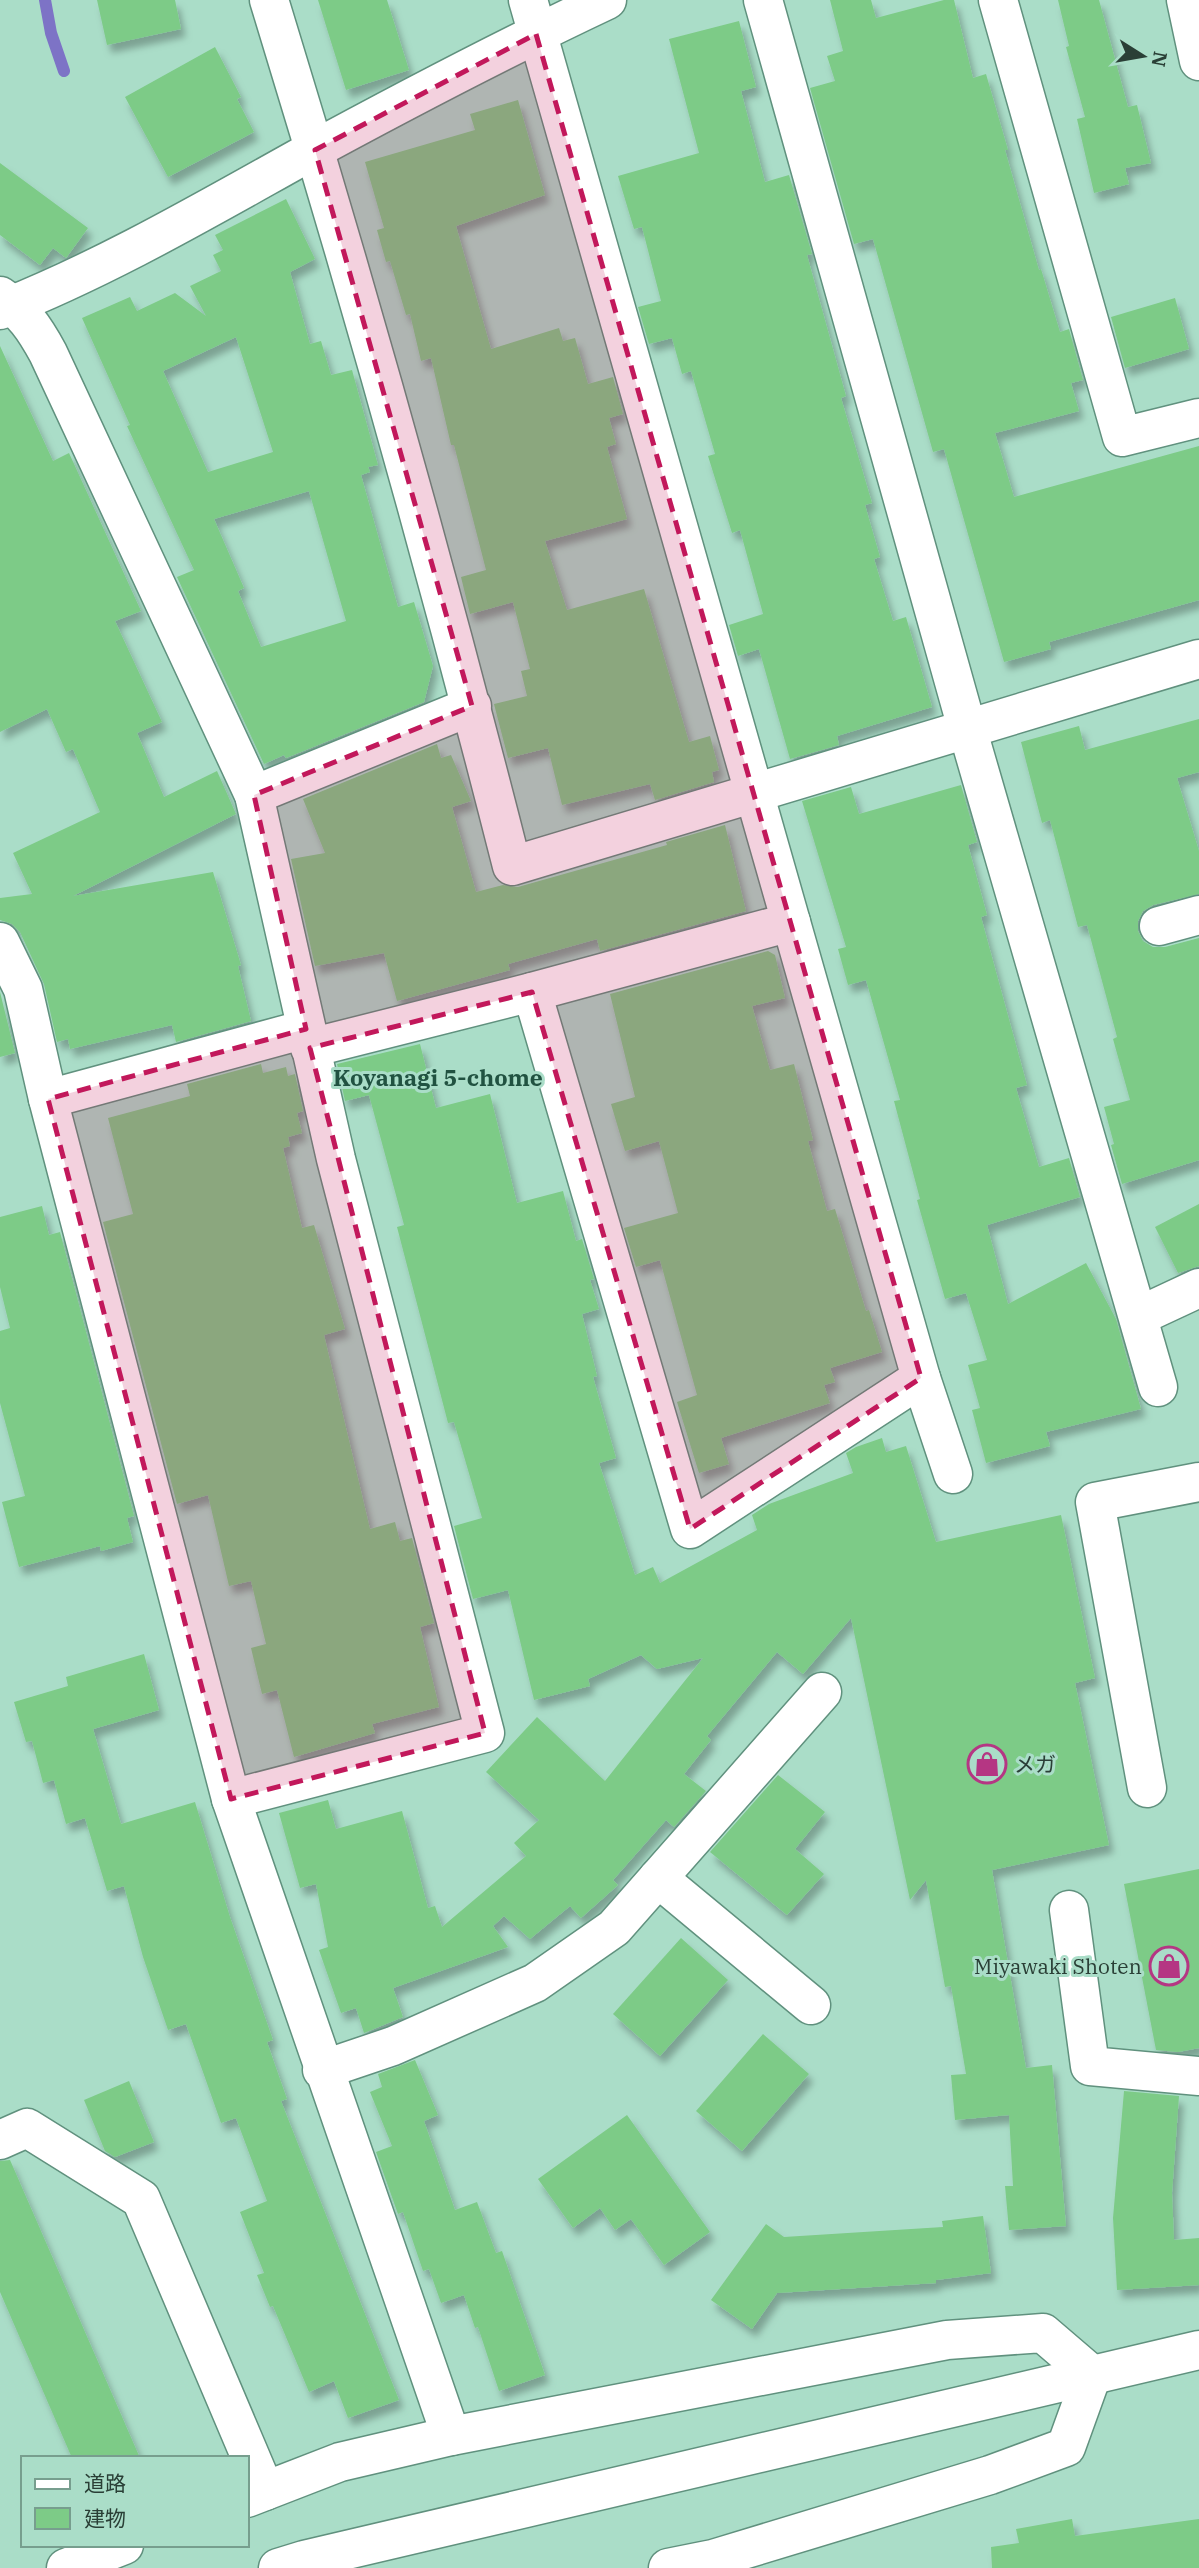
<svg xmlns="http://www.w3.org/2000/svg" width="1199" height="2568" font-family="'IBM Plex Serif','Noto Sans JP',serif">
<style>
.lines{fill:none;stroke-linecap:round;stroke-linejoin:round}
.stream{stroke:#7d73c6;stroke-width:12}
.building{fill:#7dcb87;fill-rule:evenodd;filter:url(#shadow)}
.minor-casing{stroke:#60917e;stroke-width:41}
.minor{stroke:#fff;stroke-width:38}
.marked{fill:#c2185b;fill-opacity:0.2;stroke:#c2185b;stroke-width:5;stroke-dasharray:14 9;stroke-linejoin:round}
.labels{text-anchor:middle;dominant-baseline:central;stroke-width:6;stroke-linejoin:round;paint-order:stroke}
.poi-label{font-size:21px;fill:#2a3f36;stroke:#aaddc8;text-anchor:start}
.neighbourhood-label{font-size:23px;font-weight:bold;fill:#215241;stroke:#aaddc8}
</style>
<defs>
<filter id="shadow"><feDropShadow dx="4.5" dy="8" stdDeviation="3.5" flood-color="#0004"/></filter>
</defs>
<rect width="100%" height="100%" fill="#aaddc8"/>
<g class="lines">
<path class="stream" d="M 45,0 L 51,33 L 64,71"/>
</g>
<g class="building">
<path d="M 97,0 L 175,0 L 181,29 L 107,45 Z"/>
<path d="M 318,0 L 387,0 L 409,70 L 346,90 Z"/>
<path d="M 830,0 L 871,0 L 876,18 L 944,0 L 954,0 L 973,78 L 986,74 L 1008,150 L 1005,150 L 1039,270 L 1041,269 L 1060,332 L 1069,329 L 1083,380 L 1071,383 L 1079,411 L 995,433 L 1014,497 L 1199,446 L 1199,600 L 1049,642 L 1051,649 L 1004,662 L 944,449 L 933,452 L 873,239 L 854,244 L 810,88 L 835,81 L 827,56 L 843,51 Z"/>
<path d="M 1058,0 L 1099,0 L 1128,107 L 1137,105 L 1151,163 L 1125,168 L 1129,184 L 1094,193 L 1077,119 L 1085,117 L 1066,47 L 1069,46 Z"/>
<path d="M 739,21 L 756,87 L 741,91 L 765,182 L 789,175 L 812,254 L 807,255 L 846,396 L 841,398 L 872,503 L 865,505 L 880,557 L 874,559 L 893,621 L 906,617 L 932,707 L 837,736 L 839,745 L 790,759 L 759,649 L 738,656 L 729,625 L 763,614 L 740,530 L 732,533 L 708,456 L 715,454 L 691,371 L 682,374 L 672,338 L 649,344 L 638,307 L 661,301 L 642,227 L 634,229 L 618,176 L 699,153 L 669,39 Z"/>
<path d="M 215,47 L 241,97 L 237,99 L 254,132 L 168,177 L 125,97 Z"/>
<path d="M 518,100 L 545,195 L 456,226 L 491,349 L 559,328 L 563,341 L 575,338 L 588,384 L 613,377 L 623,414 L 609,418 L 616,444 L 607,447 L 627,519 L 545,541 L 567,610 L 644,589 L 689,742 L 710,736 L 719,770 L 712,772 L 714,782 L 655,800 L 650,784 L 562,805 L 548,748 L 508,758 L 494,704 L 527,696 L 521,671 L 530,669 L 513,602 L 470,614 L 461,577 L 486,570 L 454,445 L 451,445 L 431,358 L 421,361 L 410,314 L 406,315 L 390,261 L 386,262 L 377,230 L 384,228 L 365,162 L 475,130 L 470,114 Z"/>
<path d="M 0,163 L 88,228 L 66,258 L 53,248 L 40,265 L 0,235 Z"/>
<path d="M 286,199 L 315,259 L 290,272 L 310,344 L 321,341 L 331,375 L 352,370 L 378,465 L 368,467 L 370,472 L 361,475 L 398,607 L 414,602 L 433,666 L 424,702 L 286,758 L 284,755 L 264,764 L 177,577 L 194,570 L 127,426 L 130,425 L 82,318 L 130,297 L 137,311 L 175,293 L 206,316 L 190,286 L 221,271 L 213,255 L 223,250 L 215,235 ZM 236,337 L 273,452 L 208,472 L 163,371 ZM 309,491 L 346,621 L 261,647 L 238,591 L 244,588 L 214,519 Z"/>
<path d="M 1175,298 L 1189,349 L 1125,368 L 1111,317 Z"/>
<path d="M 0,346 L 53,461 L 69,453 L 141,611 L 115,621 L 162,722 L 137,733 L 164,797 L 217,771 L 236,814 L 73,896 L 213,872 L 241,965 L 238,966 L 251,1021 L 176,1042 L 172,1025 L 70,1049 L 68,1039 L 57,1042 L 44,984 L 20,932 L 12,924 L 0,920 L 0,898 L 32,894 L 13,853 L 100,812 L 73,749 L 66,752 L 47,709 L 0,732 Z"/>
<path d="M 1199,719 L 1199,772 L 1177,778 L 1199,851 L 1199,894 L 1153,905 L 1143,911 L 1138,921 L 1138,931 L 1143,941 L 1153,947 L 1165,947 L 1199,938 L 1199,1160 L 1122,1184 L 1111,1145 L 1114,1144 L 1104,1107 L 1130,1100 L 1113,1039 L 1117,1037 L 1087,925 L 1078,927 L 1050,820 L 1042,823 L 1021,742 L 1079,726 L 1085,750 Z"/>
<path d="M 437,744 L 441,758 L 451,755 L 471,801 L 452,807 L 476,892 L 503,885 L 518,887 L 667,845 L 666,842 L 725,825 L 746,911 L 600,951 L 597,939 L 508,964 L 510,970 L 397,1001 L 384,953 L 315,966 L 291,859 L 325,853 L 303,799 Z"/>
<path d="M 961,785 L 977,842 L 968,845 L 987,915 L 981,917 L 1027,1085 L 1016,1088 L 1039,1167 L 1069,1158 L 1080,1197 L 987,1225 L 1008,1304 L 1086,1263 L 1116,1319 L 1141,1409 L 1046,1432 L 1050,1446 L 986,1463 L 972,1410 L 980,1408 L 968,1365 L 987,1360 L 966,1293 L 945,1299 L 917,1200 L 920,1199 L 894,1101 L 900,1100 L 866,980 L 848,985 L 838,949 L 846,947 L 802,801 L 851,787 L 859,814 Z"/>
<path d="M 768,951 L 775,955 L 785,998 L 752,1006 L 770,1070 L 794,1064 L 813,1140 L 808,1141 L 827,1211 L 835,1209 L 866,1311 L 869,1310 L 882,1352 L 830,1368 L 835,1382 L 824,1385 L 830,1403 L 721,1438 L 729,1464 L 699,1473 L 677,1402 L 697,1395 L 660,1260 L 636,1267 L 624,1228 L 678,1213 L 659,1141 L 625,1151 L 611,1104 L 635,1097 L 610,994 Z"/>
<path d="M 0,992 L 15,1053 L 0,1057 Z"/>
<path d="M 420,1044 L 436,1108 L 490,1094 L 517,1203 L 563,1191 L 576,1241 L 582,1239 L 594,1279 L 590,1280 L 599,1309 L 582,1314 L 597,1376 L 593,1377 L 616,1458 L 599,1463 L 635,1575 L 653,1567 L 660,1583 L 757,1530 L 752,1515 L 769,1504 L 853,1473 L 846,1453 L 856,1447 L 882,1438 L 886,1452 L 906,1446 L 936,1542 L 1061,1515 L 1095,1678 L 1075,1683 L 1109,1845 L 992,1870 L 1026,2068 L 1052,2065 L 1066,2226 L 1009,2230 L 1005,2186 L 1013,2186 L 1009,2115 L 955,2120 L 951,2075 L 966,2074 L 951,1986 L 945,1987 L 926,1880 L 910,1900 L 851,1618 L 803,1674 L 777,1652 L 707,1736 L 711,1740 L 684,1774 L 706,1791 L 674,1827 L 666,1820 L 613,1880 L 618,1885 L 581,1918 L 570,1906 L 530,1939 L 504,1916 L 493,1926 L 508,1947 L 393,1988 L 403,2017 L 364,2033 L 356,2008 L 341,2013 L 319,1950 L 328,1947 L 316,1884 L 300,1888 L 279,1813 L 328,1800 L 336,1829 L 402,1811 L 428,1908 L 435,1906 L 442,1927 L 526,1856 L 514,1843 L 539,1820 L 486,1772 L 537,1717 L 605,1781 L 703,1658 L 657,1669 L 641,1655 L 588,1679 L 590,1686 L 534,1700 L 508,1590 L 473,1599 L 454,1526 L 482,1518 L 454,1422 L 448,1423 L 397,1227 L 404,1225 L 369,1095 L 345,1101 L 337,1064 Z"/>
<path d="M 261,1064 L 263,1073 L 286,1067 L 288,1076 L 295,1074 L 303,1111 L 297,1113 L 302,1133 L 288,1137 L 290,1146 L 283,1148 L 302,1228 L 314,1225 L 345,1329 L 324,1335 L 370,1529 L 395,1522 L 400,1541 L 412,1538 L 434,1623 L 420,1627 L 439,1707 L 372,1724 L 375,1733 L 294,1757 L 277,1690 L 262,1694 L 251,1648 L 266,1644 L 251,1581 L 229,1586 L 208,1495 L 177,1504 L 103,1222 L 133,1214 L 108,1118 L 190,1096 L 187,1084 Z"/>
<path d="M 1199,1204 L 1199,1266 L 1178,1273 L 1155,1227 Z"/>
<path d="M 42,1206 L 49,1235 L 60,1232 L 134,1516 L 127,1518 L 133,1542 L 101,1551 L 100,1546 L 19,1567 L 2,1502 L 25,1496 L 0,1403 L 0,1331 L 10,1328 L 0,1287 L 0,1217 Z"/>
<path d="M 144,1654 L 159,1710 L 93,1729 L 121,1824 L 195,1802 L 230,1917 L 273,2040 L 267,2042 L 287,2099 L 281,2101 L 399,2400 L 348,2418 L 334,2381 L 309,2392 L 273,2306 L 270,2307 L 257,2275 L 264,2273 L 240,2212 L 267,2201 L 236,2118 L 221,2123 L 186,2024 L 168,2030 L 143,1957 L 124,1886 L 107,1891 L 85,1818 L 66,1824 L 54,1780 L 43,1783 L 32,1741 L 26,1742 L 14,1702 L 68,1686 L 66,1677 Z"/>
<path d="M 778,1775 L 825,1812 L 795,1849 L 824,1874 L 787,1915 L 710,1852 Z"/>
<path d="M 1199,1869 L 1199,2048 L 1178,2052 L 1156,2050 L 1124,1884 Z"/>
<path d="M 681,1938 L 728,1980 L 660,2056 L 613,2014 Z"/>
<path d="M 763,2034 L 809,2074 L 742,2151 L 696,2111 Z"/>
<path d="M 415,2060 L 438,2115 L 424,2121 L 455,2210 L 477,2202 L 496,2253 L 502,2251 L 545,2375 L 499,2391 L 478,2327 L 475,2328 L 464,2295 L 441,2303 L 429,2269 L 423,2271 L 403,2212 L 398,2214 L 376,2152 L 392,2146 L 370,2092 L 382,2087 L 378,2074 Z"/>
<path d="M 129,2081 L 154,2142 L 115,2157 L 105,2151 L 84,2100 Z"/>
<path d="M 1124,2091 L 1179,2096 L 1172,2193 L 1174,2240 L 1199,2238 L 1199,2285 L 1117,2290 L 1113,2218 Z"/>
<path d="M 627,2115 L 710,2232 L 664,2265 L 631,2219 L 615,2230 L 600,2208 L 573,2228 L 538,2179 Z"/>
<path d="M 10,2160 L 140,2458 L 72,2458 L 0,2292 L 0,2161 Z"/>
<path d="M 983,2216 L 991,2273 L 936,2280 L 936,2283 L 777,2293 L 752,2329 L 711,2300 L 766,2224 L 784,2237 L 943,2227 L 942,2221 Z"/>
<path d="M 1072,2519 L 1075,2536 L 1199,2519 L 1199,2568 L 992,2568 L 991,2547 L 1019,2543 L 1016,2529 Z"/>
</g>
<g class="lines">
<defs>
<g id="minor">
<path d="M 269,0 C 357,286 438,575 512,866 L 1199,659"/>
<path d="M 528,0 L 921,1378 L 953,1474"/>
<path d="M 763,0 L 967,728 L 1158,1387"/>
<path d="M 998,0 L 1122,437 L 1199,418"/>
<path d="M 1186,0 L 1199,61"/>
<path d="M 0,296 C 23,311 35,329 48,353 L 254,795 L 336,1159 L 485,1733 L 231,1799"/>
<path d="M 0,310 C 104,269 202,212 299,158 C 400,103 503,49 607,0"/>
<path d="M 254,795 L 472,706"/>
<path d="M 1159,926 L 1199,915"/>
<path d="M 0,942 L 23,989 L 48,1099 L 231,1799 L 451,2436"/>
<path d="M 532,992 L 690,1529 L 921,1378"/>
<path d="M 310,1048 L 532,992 L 791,922"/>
<path d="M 48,1099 L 306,1029"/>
<path d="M 1139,1316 L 1199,1288"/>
<path d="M 1147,1788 L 1095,1502 L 1199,1482"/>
<path d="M 658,1878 L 811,2005"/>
<path d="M 1069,1910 L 1090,2066 L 1199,2076"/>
<path d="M 322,2070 L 393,2046 L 535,1983 L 614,1928 L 822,1692"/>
<path d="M 0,2140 L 27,2128 L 141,2199 L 265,2491"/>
<path d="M 247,2498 L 340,2462 L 451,2436 L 947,2340 L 1043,2333 L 1092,2375 L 1066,2447 L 990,2475 L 713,2559 L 668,2568"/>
<path d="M 66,2568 L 124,2545"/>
<path d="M 278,2568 L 304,2560 L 1199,2350"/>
</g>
</defs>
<use href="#minor" class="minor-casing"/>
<use href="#minor" class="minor"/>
</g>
<path class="marked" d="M 536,34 L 921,1378 L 690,1529 L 532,992 L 310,1048 L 485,1733 L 231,1799 L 48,1099 L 306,1029 L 254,795 L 472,706 L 315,150 Z"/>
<defs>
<symbol id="shop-ring" viewBox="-11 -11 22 22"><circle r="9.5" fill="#aaddc8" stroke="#b53683" stroke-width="1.5"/><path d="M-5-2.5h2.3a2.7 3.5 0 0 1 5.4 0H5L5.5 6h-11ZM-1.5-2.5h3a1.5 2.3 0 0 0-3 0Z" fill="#b53683"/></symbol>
</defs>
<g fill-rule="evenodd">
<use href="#shop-ring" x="965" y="1742" width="44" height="44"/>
<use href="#shop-ring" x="1147" y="1944" width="44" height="44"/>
</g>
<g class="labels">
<g class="poi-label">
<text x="1014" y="1764">メガ</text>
<text x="1142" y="1966" text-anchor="end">Miyawaki Shoten</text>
</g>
<g class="neighbourhood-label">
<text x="438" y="1077">Koyanagi 5-chome</text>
</g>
</g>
<rect x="21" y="2456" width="228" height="91" fill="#aaddc8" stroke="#779e8e" stroke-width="2"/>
<rect x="35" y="2479" width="35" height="10" fill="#ffffff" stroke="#779e8e" stroke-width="2"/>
<text x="84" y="2491" font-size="21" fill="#2a3f36">道路</text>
<rect x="35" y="2508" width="35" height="21" fill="#7dcb87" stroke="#779e8e" stroke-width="2"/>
<text x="84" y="2526" font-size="21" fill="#2a3f36">建物</text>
<g transform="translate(1143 56) rotate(101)" stroke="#aaddc8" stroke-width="5" paint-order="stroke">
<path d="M0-5L12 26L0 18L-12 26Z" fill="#2a3f36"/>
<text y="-10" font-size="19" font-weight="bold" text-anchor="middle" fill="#2a3f36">N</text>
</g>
</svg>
